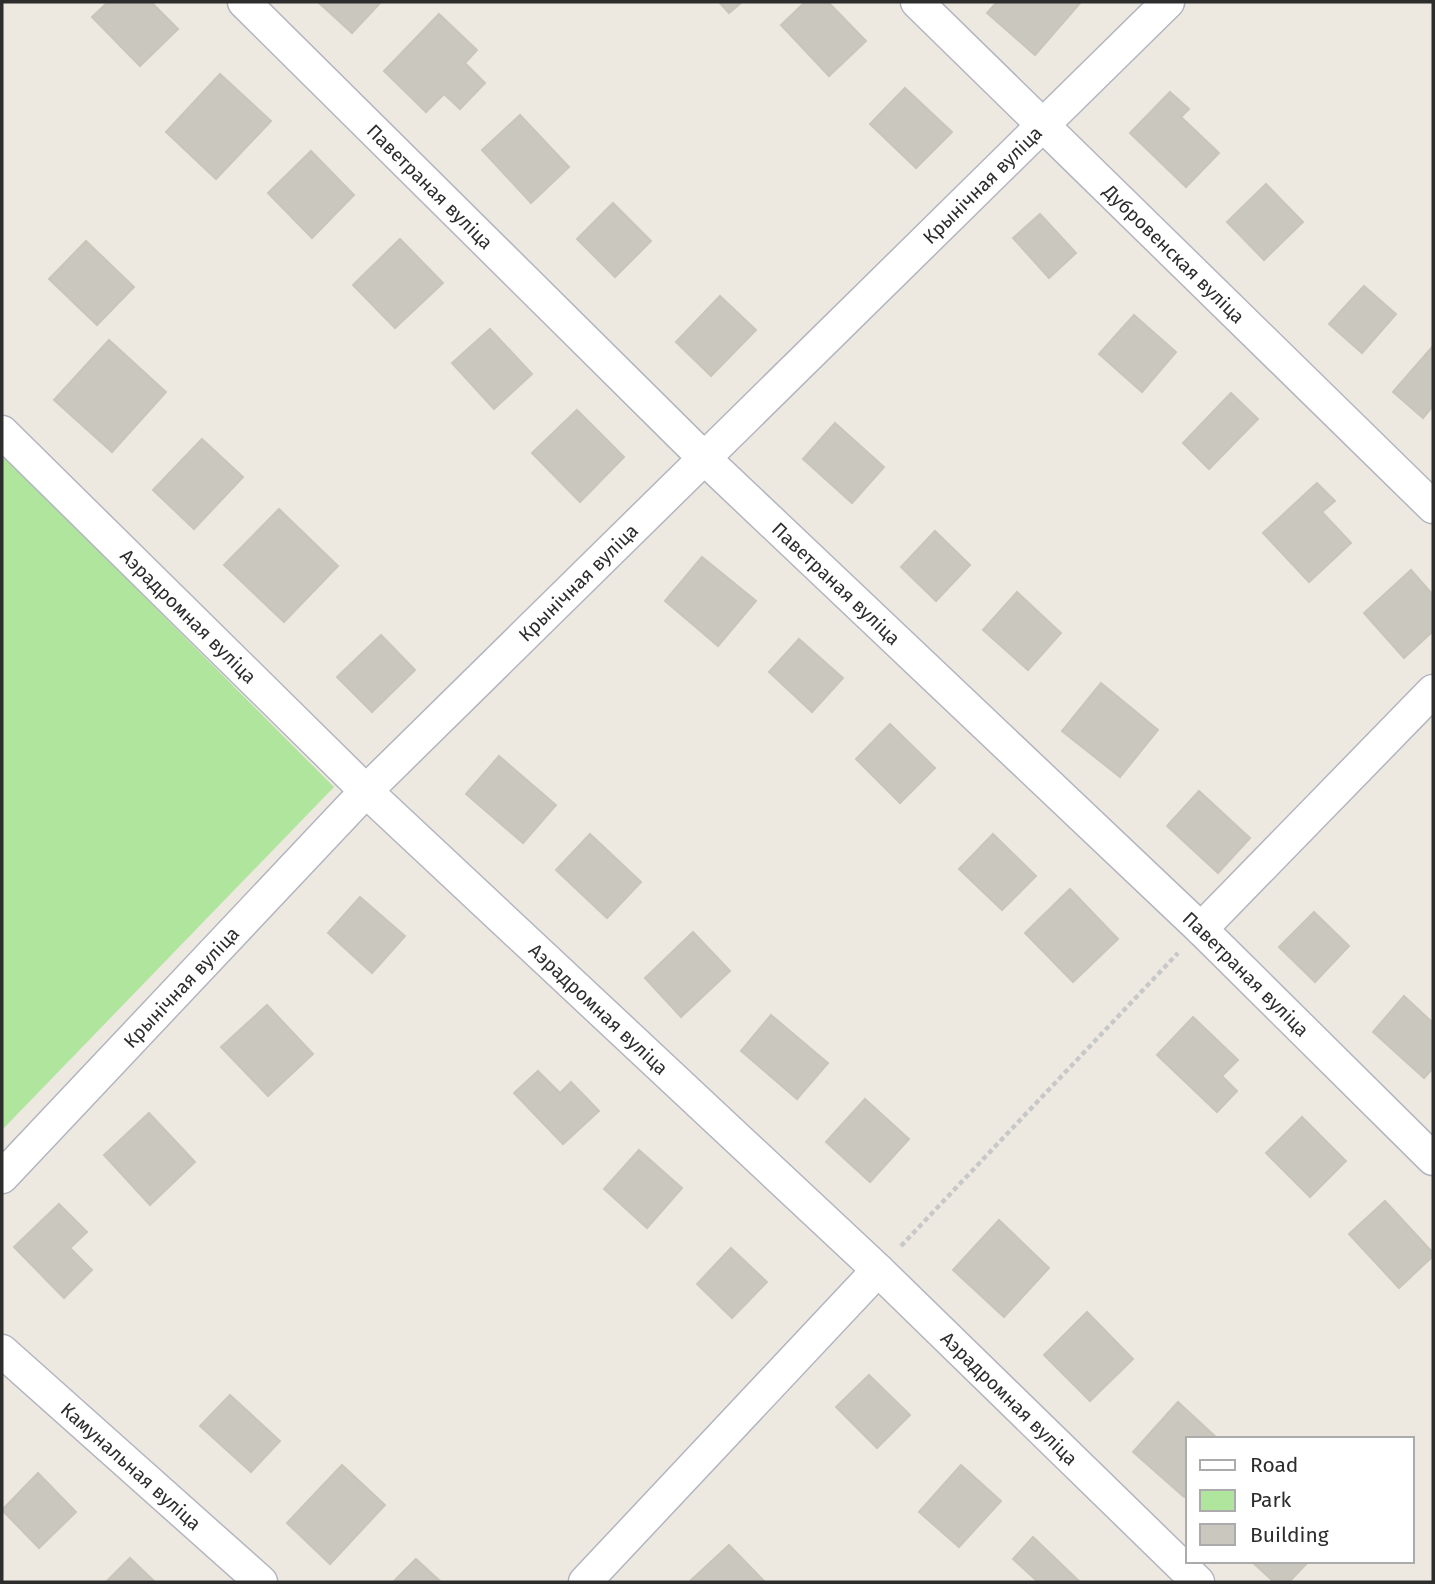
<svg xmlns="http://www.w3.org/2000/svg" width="1435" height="1584" font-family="'Fira Sans',sans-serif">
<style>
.green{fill:#afe59c}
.building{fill:#cac7be;stroke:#cac5b9;stroke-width:2}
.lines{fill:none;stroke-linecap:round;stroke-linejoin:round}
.minor-casing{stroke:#b3b5c0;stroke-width:35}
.path{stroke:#c8c8c8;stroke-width:4.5;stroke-dasharray:5 3.5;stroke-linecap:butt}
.minor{stroke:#fff;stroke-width:32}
.labels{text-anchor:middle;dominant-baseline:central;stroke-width:7;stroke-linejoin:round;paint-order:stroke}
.street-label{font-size:19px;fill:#2d2d2d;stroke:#fff}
</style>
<rect width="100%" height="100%" fill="#eee9e0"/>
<path class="green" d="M 5,457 L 334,787 L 2,1130 L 2,460 Z"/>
<g class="building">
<path d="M 108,2 L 151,2 L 178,29 L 140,66 L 92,17 Z"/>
<path d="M 318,2 L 381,2 L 352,33 Z"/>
<path d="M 719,2 L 742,2 L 729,13 Z"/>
<path d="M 805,2 L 828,2 L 866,41 L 829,76 L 781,25 Z"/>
<path d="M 997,2 L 1081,2 L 1035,55 L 987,13 Z"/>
<path d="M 439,14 L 477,50 L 465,63 L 485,83 L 460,109 L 444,94 L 426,112 L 384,71 Z"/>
<path d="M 220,74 L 271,121 L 216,179 L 166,132 Z"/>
<path d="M 905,88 L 952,132 L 916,168 L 870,124 Z"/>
<path d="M 1170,92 L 1189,109 L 1181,117 L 1219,153 L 1186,187 L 1130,133 Z"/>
<path d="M 520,115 L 569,167 L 531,203 L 482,150 Z"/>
<path d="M 311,151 L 354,195 L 312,238 L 268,193 Z"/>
<path d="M 1266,184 L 1303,222 L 1264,260 L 1227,222 Z"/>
<path d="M 613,203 L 651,241 L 615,277 L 577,239 Z"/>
<path d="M 1040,214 L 1076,253 L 1049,278 L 1013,238 Z"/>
<path d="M 400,239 L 443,283 L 395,328 L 353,285 Z"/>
<path d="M 86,241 L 134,287 L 97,325 L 49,279 Z"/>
<path d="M 1364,286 L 1396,314 L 1362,353 L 1329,324 Z"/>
<path d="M 720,296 L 756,330 L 711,376 L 676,342 Z"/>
<path d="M 1134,315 L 1176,352 L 1142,392 L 1099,354 Z"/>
<path d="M 490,329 L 532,374 L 494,409 L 452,363 Z"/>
<path d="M 109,340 L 166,392 L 112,452 L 54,400 Z"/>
<path d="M 1433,346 L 1433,406 L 1423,418 L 1393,392 Z"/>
<path d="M 1231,393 L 1258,419 L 1209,469 L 1183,443 Z"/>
<path d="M 577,410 L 624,457 L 580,502 L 532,453 Z"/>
<path d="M 835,423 L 884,467 L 852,503 L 803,459 Z"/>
<path d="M 202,439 L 243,477 L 194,529 L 153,490 Z"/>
<path d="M 1317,483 L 1335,501 L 1322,512 L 1351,543 L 1309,582 L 1263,533 Z"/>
<path d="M 279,509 L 338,566 L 284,622 L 224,565 Z"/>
<path d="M 935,531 L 970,565 L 936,601 L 901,567 Z"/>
<path d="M 702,557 L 756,601 L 718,646 L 665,601 Z"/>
<path d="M 1411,570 L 1433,595 L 1433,631 L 1404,658 L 1364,613 Z"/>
<path d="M 1017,592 L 1061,633 L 1028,670 L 983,630 Z"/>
<path d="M 381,635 L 415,670 L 372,712 L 337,677 Z"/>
<path d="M 799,639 L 843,678 L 812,712 L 769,672 Z"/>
<path d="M 1101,683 L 1158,730 L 1120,777 L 1062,731 Z"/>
<path d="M 890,724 L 935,768 L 900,803 L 856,759 Z"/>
<path d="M 499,756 L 556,805 L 523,843 L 466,794 Z"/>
<path d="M 1199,791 L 1250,838 L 1218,873 L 1167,826 Z"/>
<path d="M 590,834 L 641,882 L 607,918 L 556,870 Z"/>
<path d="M 993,834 L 1036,876 L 1002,910 L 959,869 Z"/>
<path d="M 1070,889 L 1118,939 L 1073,982 L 1025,933 Z"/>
<path d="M 360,897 L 405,936 L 372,973 L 328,933 Z"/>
<path d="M 1314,912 L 1349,946 L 1315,982 L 1279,947 Z"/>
<path d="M 693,932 L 730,971 L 681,1017 L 645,978 Z"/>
<path d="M 1404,996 L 1433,1023 L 1433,1068 L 1424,1078 L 1373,1032 Z"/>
<path d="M 267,1005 L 313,1054 L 268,1096 L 221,1047 Z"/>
<path d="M 771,1015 L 828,1063 L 797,1099 L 741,1051 Z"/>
<path d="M 1193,1017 L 1238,1060 L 1222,1076 L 1237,1091 L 1217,1112 L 1157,1055 Z"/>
<path d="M 538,1071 L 560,1093 L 571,1082 L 599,1111 L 563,1144 L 514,1093 Z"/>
<path d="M 865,1099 L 909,1139 L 870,1182 L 826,1142 Z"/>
<path d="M 149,1113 L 195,1162 L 150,1205 L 104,1155 Z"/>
<path d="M 1302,1117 L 1346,1161 L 1310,1197 L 1266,1153 Z"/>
<path d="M 639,1150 L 682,1188 L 647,1228 L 604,1189 Z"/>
<path d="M 1385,1201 L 1433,1253 L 1433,1256 L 1399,1288 L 1349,1234 Z"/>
<path d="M 59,1204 L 87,1232 L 70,1248 L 92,1270 L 64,1298 L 14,1247 Z"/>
<path d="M 999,1220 L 1049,1268 L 1004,1317 L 953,1270 Z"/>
<path d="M 731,1248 L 767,1282 L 732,1318 L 697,1284 Z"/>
<path d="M 1087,1312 L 1133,1359 L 1090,1401 L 1044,1355 Z"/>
<path d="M 869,1375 L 910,1415 L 877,1448 L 836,1407 Z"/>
<path d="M 230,1395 L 280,1441 L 251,1472 L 200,1426 Z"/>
<path d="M 1178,1402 L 1218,1439 L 1188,1439 L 1188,1493 L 1184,1497 L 1133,1452 Z"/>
<path d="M 342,1465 L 385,1505 L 330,1564 L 287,1523 Z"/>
<path d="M 961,1465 L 1001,1501 L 959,1547 L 919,1512 Z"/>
<path d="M 38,1473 L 76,1512 L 39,1548 L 2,1510 Z"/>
<path d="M 1033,1537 L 1080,1582 L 1038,1582 L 1013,1559 Z"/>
<path d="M 729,1545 L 765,1582 L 689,1582 Z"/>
<path d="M 130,1558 L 155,1582 L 106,1582 Z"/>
<path d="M 416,1559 L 441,1582 L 393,1582 Z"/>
<path d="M 1251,1561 L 1309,1561 L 1289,1582 L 1274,1582 Z"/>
</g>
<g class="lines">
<defs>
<g id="minor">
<path id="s1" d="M 244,2 L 704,458 L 1201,929 L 1433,1159"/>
<path id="s2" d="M 917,2 L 1433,507"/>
<path id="s3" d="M 2,432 L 366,791 L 878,1270 L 1198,1582"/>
<path d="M 1201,929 L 1433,691"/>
<path id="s4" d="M 2,1177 L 366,791 L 1168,2"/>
<path id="s5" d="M 2,1351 L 261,1582"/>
<path d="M 585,1582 L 878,1270"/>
</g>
</defs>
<use href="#minor" class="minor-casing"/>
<path class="path" d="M 901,1246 L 1178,953"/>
<use href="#minor" class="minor"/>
</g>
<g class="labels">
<g class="street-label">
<text stroke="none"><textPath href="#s4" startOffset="1395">Крынічная вуліца</textPath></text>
<text stroke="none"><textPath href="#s1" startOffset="262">Паветраная вуліца</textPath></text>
<text stroke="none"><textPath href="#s2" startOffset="360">Дубровенская вуліца</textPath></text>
<text stroke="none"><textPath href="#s4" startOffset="828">Крынічная вуліца</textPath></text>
<text stroke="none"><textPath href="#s1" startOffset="830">Паветраная вуліца</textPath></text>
<text stroke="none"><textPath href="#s3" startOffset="262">Аэрадромная вуліца</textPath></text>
<text stroke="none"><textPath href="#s1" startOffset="1396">Паветраная вуліца</textPath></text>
<text stroke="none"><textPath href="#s4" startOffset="261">Крынічная вуліца</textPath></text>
<text stroke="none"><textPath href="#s3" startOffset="830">Аэрадромная вуліца</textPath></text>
<text stroke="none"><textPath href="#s3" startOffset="1396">Аэрадромная вуліца</textPath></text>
<text stroke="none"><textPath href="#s5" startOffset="173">Камунальная вуліца</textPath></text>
</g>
</g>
<rect width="1435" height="1584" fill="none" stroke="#2d2d2d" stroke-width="7"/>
<rect x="1186" y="1437" width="228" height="126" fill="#ffffff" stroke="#ababab" stroke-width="2"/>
<rect x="1200" y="1460" width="35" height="10" fill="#ffffff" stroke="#ababab" stroke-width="2"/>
<text x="1250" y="1472" font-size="21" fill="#2d2d2d">Road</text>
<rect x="1200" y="1490" width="35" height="21" fill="#afe59c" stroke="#ababab" stroke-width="2"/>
<text x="1250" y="1507" font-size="21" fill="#2d2d2d">Park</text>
<rect x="1200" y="1524" width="35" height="21" fill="#cac7be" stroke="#ababab" stroke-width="2"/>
<text x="1250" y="1542" font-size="21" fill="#2d2d2d">Building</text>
</svg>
